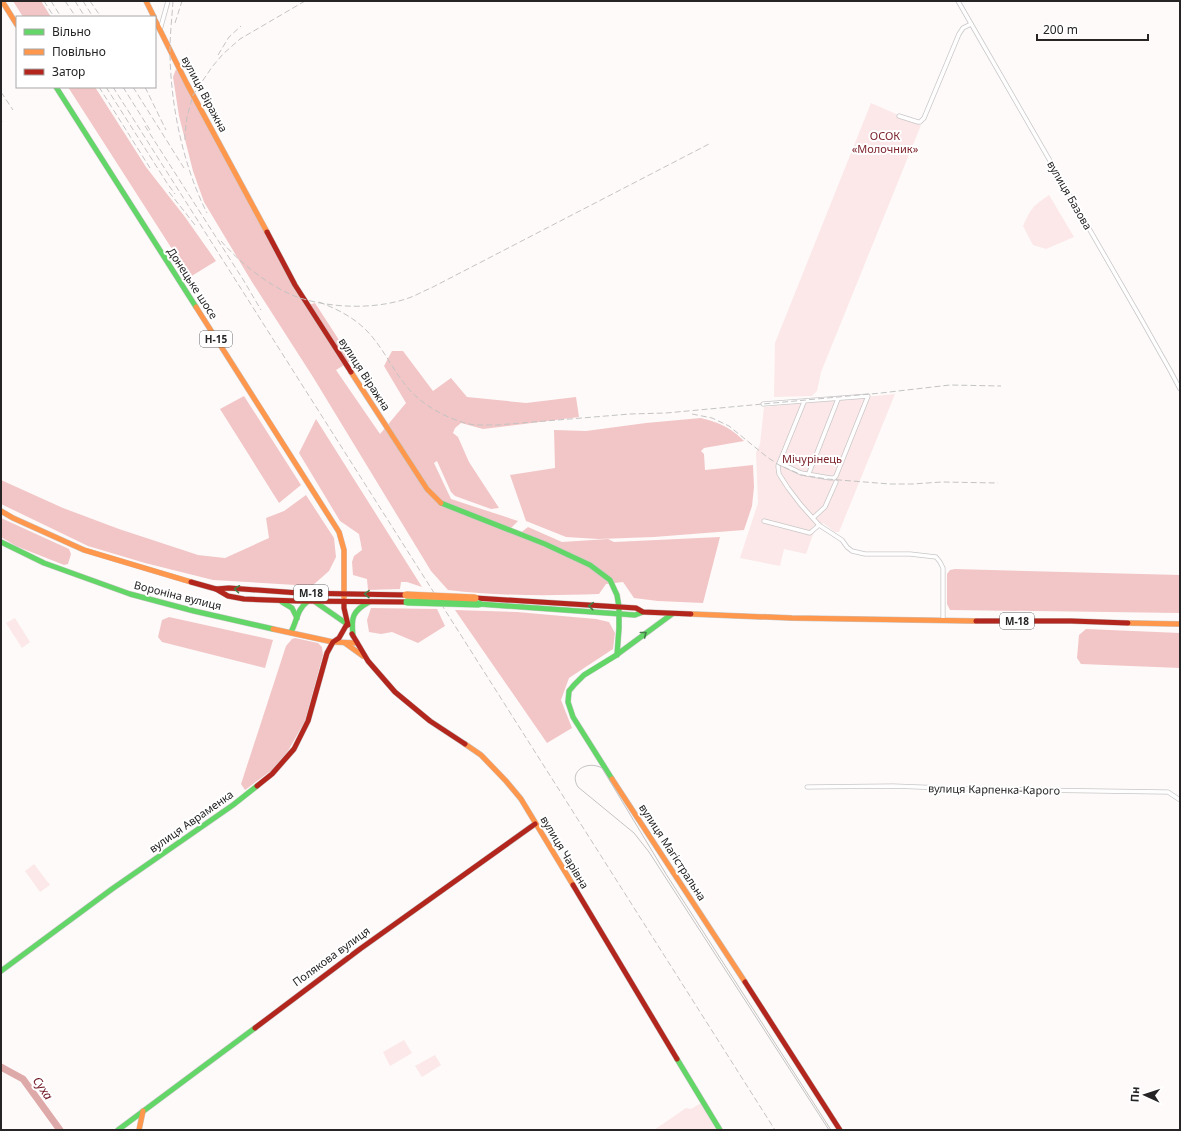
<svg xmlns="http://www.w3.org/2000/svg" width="1181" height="1131" font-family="'Noto Sans',sans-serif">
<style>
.green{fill:#fce8e8}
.forest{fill:#f2c6c6}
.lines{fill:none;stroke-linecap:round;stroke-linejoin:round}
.river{stroke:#dea9a9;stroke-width:7}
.street-casing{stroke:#c9c7c7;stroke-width:5}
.fast-casing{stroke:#c9c7c7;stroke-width:6}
.slow-casing{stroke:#c9c7c7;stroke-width:6}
.jam-casing{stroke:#c9c7c7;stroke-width:6}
.street{stroke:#fffefe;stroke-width:3.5}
.fast{stroke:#63d668;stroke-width:5}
.slow{stroke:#ff974d;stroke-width:5}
.jam{stroke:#b3261e;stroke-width:5}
.tram{stroke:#c4c3c3;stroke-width:1}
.rail{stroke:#c4c3c3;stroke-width:1;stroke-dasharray:6 3;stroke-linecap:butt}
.fast-bridge-casing{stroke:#d8d6d6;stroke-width:8;stroke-linecap:butt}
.slow-bridge-casing{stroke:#d8d6d6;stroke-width:8;stroke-linecap:butt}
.fast-bridge{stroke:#63d668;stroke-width:7}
.slow-bridge{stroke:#ff974d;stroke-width:7}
.oneway{stroke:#447d46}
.labels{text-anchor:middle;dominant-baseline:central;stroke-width:4;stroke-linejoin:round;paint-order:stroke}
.shield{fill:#fff;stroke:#676666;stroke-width:1}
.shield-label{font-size:10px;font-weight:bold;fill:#262424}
.street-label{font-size:11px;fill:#262424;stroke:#fff}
.park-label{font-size:11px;fill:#7d242d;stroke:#fff}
.water-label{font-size:12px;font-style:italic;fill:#6c131f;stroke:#fff}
</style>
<rect width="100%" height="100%" fill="#fefafa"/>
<g class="green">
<path d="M 871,103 L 921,125 L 821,372 L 817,391 L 812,396 L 774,397 L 775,343 Z"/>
<path d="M 1049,195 L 1074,237 L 1046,249 L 1033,245 L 1023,226 C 1031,208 1033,206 1049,195 Z"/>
<path d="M 895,394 L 839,532 L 835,532 L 823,523 L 814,532 L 806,554 L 784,549 L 780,566 L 740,558 L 758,503 L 756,453 L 760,444 L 764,407 Z"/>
<path d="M 15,618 L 30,642 L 22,648 L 6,623 Z"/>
<path d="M 34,864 L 50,885 L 40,892 L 25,871 Z"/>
<path d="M 404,1040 L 412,1053 L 390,1066 L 383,1052 Z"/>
<path d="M 435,1055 L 441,1065 L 422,1077 L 415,1066 Z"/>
<path d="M 701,1103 L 716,1130 L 654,1130 L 686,1108 L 691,1109 Z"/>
</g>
<g class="forest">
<path d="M 13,1 L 41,1 L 51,17 L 23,17 Z"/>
<path d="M 176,69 L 187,84 L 308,305 L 315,303 L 352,360 L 336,370 L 380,434 L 406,403 L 384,366 L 392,351 L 403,351 L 433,391 L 451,378 L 467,397 L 526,403 L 576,397 L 579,417 L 483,429 L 461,423 L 455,428 L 453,433 L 458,437 L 469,462 L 499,508 L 491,509 L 455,496 L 451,492 L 437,461 L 434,463 L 451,499 L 518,521 L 509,530 L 519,534 L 528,527 L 562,542 L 608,539 L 614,542 L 720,537 L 703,603 L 658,601 L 634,598 L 623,582 L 606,584 L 599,594 C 548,596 499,596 448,590 L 431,571 L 313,377 L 252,282 L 204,202 L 193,171 L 179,116 L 173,77 Z"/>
<path d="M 68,87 L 95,87 L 146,167 L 185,217 L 216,261 L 190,277 Z"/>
<path d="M 244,396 L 301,485 L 279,503 L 220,409 Z"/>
<path d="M 701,418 C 720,423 730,427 744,441 L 704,448 L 701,451 L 704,454 L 705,470 L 753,465 L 754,487 L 752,506 L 744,530 L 654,537 L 598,539 L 566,537 L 526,521 L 510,475 L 555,468 L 554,430 L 586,431 L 646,423 Z"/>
<path d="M 316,419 L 422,587 L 407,582 L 401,582 L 400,589 L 368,590 L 367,579 L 353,575 L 352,562 L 354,556 L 362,550 L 359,534 L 340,521 L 299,453 Z"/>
<path d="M 1,480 L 63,508 L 119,529 L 198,555 L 225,558 L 269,538 L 266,518 L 284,511 L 306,495 L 334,538 L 336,557 L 329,571 L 312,586 L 213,580 L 145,563 L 88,546 L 1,504 Z"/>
<path d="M 1,518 L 69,549 L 71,554 L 68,564 L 64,565 L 16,546 L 1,537 Z"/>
<path d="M 955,569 L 1180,575 L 1180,613 L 950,610 L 947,604 L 947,574 L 950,570 Z"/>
<path d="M 371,608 L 437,609 L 445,626 L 418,643 L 392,632 L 381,634 L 369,632 L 367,620 Z"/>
<path d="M 455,610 L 517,612 L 596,619 L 609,622 L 615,633 L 613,649 L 569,678 L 561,700 L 572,728 L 547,743 Z"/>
<path d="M 169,617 L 273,640 L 265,668 L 162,642 L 158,637 L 162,620 Z"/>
<path d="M 1086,629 L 1180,633 L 1180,668 L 1081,664 L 1077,658 L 1079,635 Z"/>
<path d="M 295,638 L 318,643 L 322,647 L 323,655 L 305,721 L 288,751 L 272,770 L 245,790 L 241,784 L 286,646 L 292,639 Z"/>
</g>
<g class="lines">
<path class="river" d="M 1,1067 L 23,1079 L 60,1130"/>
<defs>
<g id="street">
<path d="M 958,1 L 1140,317 L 1171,372 L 1180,389"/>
<path d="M 160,30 L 168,1"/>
<path d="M 899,116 L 918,122 L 920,122 L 924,118 L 959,34 L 963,28 L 971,24"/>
<path d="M 804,402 L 778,466 L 779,474 L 788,488 L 801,505 L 819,525 L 842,540 L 847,547 L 852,551 L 865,554 L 910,554 L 936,557 L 940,562 L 943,568 L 943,620"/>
<path d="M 763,404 L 868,396 L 836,476 L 834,478 L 830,478 L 801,473 L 780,463"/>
<path d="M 809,473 L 838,399"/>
<path d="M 813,518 L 825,507 L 836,482"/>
<path d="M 764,521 L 810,533 L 819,525"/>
<path d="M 807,787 L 893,786 L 971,789 L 1165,792 L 1168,792 L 1180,800"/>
</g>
<g id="fast">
<path d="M 56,87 L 196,307"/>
<path d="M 441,503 L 545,544 L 590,565 L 610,580 L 617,595 L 619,607 L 619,628 L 617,655"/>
<path d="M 1,542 L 44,563 L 130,594 L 194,611 L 273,629"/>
<path d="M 314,601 L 347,624"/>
<path d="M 282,602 L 292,608 L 297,618"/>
<path d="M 479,604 L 635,615 L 643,612"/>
<path d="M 291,632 C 297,621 297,609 308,601"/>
<path d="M 353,636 C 351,618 352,611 369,602"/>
<path d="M 612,779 L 573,717 L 568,702 L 569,691 L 574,685 L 584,675 L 615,656 L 672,614"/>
<path d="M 1,971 L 112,889 L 233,805 L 257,786"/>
<path d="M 677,1059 L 720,1130"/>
<path d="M 118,1130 L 255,1028"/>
</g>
<g id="slow">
<path d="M 2,1 L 17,25"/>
<path d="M 146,1 L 154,17"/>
<path d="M 155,20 L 187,84 L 267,232"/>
<path d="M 196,307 L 339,532 L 344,550 L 344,598"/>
<path d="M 351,372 L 427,489 L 441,503"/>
<path d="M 1,511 L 13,518 L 84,550 L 191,582"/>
<path d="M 691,614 L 792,618 L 976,621"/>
<path d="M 1128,623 L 1180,624"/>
<path d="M 273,629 L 333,642 L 357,643"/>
<path d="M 345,643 L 363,656"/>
<path d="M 465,744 L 481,755 L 506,781 L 521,799 L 573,885"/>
<path d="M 612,779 L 745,982"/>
<path d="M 139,1130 L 143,1111"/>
</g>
<g id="jam">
<path d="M 267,232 L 295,285 L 351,372"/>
<path d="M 191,582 L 216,589 L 228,596 L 244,599 L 297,601 L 407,602"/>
<path d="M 216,589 L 229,588 L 299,593 L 406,595"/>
<path d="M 475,598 L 636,608 L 643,612 L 691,614"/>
<path d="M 344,601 L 344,608 L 348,625"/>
<path d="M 976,621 L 1071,621 L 1128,623"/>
<path d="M 352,634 L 368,661 L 395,692 L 430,721 L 465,744"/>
<path d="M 257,786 L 272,774 L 294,749 L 308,721 L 327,653 L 333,642 L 339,638 L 347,624"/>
<path d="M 573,885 L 677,1059"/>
<path d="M 745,982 L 840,1130"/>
<path d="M 255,1028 L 360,949 L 535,824"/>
</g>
</defs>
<use href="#street" class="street-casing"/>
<use href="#fast" class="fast-casing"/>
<use href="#slow" class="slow-casing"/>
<use href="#jam" class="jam-casing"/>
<use href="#street" class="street"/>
<use href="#fast" class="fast"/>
<use href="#slow" class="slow"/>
<use href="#jam" class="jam"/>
<path class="tram" d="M 829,1130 L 649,852 L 634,833 L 578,787 C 568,771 587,760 602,768 L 666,874 L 831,1130"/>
<g class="rail">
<path d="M 44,1 L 54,17"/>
<path d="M 51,1 L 61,17"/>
<path d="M 65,1 L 76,17"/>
<path d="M 75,1 L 85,17"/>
<path d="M 83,1 L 93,17"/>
<path d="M 90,1 L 101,17"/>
<path d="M 173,1 C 172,17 170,34 170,50 C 170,103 183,166 207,213"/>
<path d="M 175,23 L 182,1"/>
<path d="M 218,55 L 229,37 L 241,26"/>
<path d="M 99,87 L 150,168"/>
<path d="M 106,87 L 167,183 L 175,194"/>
<path d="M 113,87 L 775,1130"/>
<path d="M 123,87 L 150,130"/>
<path d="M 133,87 L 184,168"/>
<path d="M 145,87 L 166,130"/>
<path d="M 1,92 L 13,110"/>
<path d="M 1,120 L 2,122"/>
<path d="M 145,126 L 244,281 L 261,310"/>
<path d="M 185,140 L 185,134 L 187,117 L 193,95 L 212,67 L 223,54 L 240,39 L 305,1"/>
<path d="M 169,192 L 195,225"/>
<path d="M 221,241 C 240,263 270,287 297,297 C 332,309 380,310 414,296 C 420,293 426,290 431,288 L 709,144"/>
<path d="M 319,302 C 337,309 353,317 366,330 C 379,343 388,360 398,375 C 404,383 410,392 418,398 C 431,410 457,423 475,425 C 482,425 490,425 497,425 L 630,414 L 666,413 L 881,393 L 950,385 L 1001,386"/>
<path d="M 692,414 L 712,418 L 729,426 L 767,457 L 779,465 L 802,475 L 827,479 L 890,484 L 912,484 L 942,482 L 998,483"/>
</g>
<defs>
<path id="fast-bridge" d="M 407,602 L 479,604"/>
<path id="slow-bridge" d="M 406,595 L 475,598"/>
</defs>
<use href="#fast-bridge" class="fast-bridge-casing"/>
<use href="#slow-bridge" class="slow-bridge-casing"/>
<use href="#fast-bridge" class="fast-bridge"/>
<use href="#slow-bridge" class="slow-bridge"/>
</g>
<defs><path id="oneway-chevron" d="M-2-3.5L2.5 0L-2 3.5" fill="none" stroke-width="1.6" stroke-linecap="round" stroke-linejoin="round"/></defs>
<g class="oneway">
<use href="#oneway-chevron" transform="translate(237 589) rotate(-172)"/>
<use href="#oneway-chevron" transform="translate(367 594) rotate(-179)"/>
<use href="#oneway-chevron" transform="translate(591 606) rotate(-176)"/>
<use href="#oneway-chevron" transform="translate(644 634) rotate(-38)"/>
</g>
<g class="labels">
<g class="shield">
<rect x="200" y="331" width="32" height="16" rx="3"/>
<rect x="294" y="585" width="34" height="16" rx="3"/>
<rect x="1000" y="613" width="34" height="16" rx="3"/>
</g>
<g class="shield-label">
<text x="216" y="339">Н-15</text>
<text x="311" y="593">М-18</text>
<text x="1017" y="621">М-18</text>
</g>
<g class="street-label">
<text transform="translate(205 94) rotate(62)">вулиця Віражна</text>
<text transform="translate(1070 195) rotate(60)">вулиця Базова</text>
<text transform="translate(193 283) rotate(57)">Донецьке шосе</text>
<text transform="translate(365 374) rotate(57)">вулиця Віражна</text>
<text transform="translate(178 595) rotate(14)">Вороніна вулиця</text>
<text transform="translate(994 789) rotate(1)">вулиця Карпенка-Карого</text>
<text transform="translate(191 821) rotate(-35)">вулиця Авраменка</text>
<text transform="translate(565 852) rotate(59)">вулиця Чарівна</text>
<text transform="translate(673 852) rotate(57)">вулиця Магістральна</text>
<text transform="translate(331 956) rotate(-36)">Полякова вулиця</text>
</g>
<g class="park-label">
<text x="885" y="135">ОСОК<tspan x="885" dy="13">«Молочник»</tspan></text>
<text x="812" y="458">Мічурінець</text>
</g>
<g class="water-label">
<text transform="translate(43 1088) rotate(55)">Суха</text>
</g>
</g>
<rect width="1181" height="1131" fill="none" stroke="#262424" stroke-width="4"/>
<rect x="16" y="16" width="140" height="72" fill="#ffffff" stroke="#a8a7a7"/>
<rect x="24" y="29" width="20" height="6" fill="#63d668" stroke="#a8a7a7"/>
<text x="52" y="36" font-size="12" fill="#262424">Вільно</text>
<rect x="24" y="49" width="20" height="6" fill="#ff974d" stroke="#a8a7a7"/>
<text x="52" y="56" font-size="12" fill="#262424">Повільно</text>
<rect x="24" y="69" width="20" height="6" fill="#b3261e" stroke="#a8a7a7"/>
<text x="52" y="76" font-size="12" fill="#262424">Затор</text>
<g transform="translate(1145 1095) rotate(273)" stroke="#ffffff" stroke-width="3" paint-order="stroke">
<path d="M0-3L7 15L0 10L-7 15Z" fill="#262424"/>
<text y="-6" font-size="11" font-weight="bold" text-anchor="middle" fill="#262424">Пн</text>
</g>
<path d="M1037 34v6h111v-6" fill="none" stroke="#262424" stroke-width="2"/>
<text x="1043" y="34" font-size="12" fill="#262424" stroke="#ffffff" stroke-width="3" paint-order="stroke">200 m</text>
</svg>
